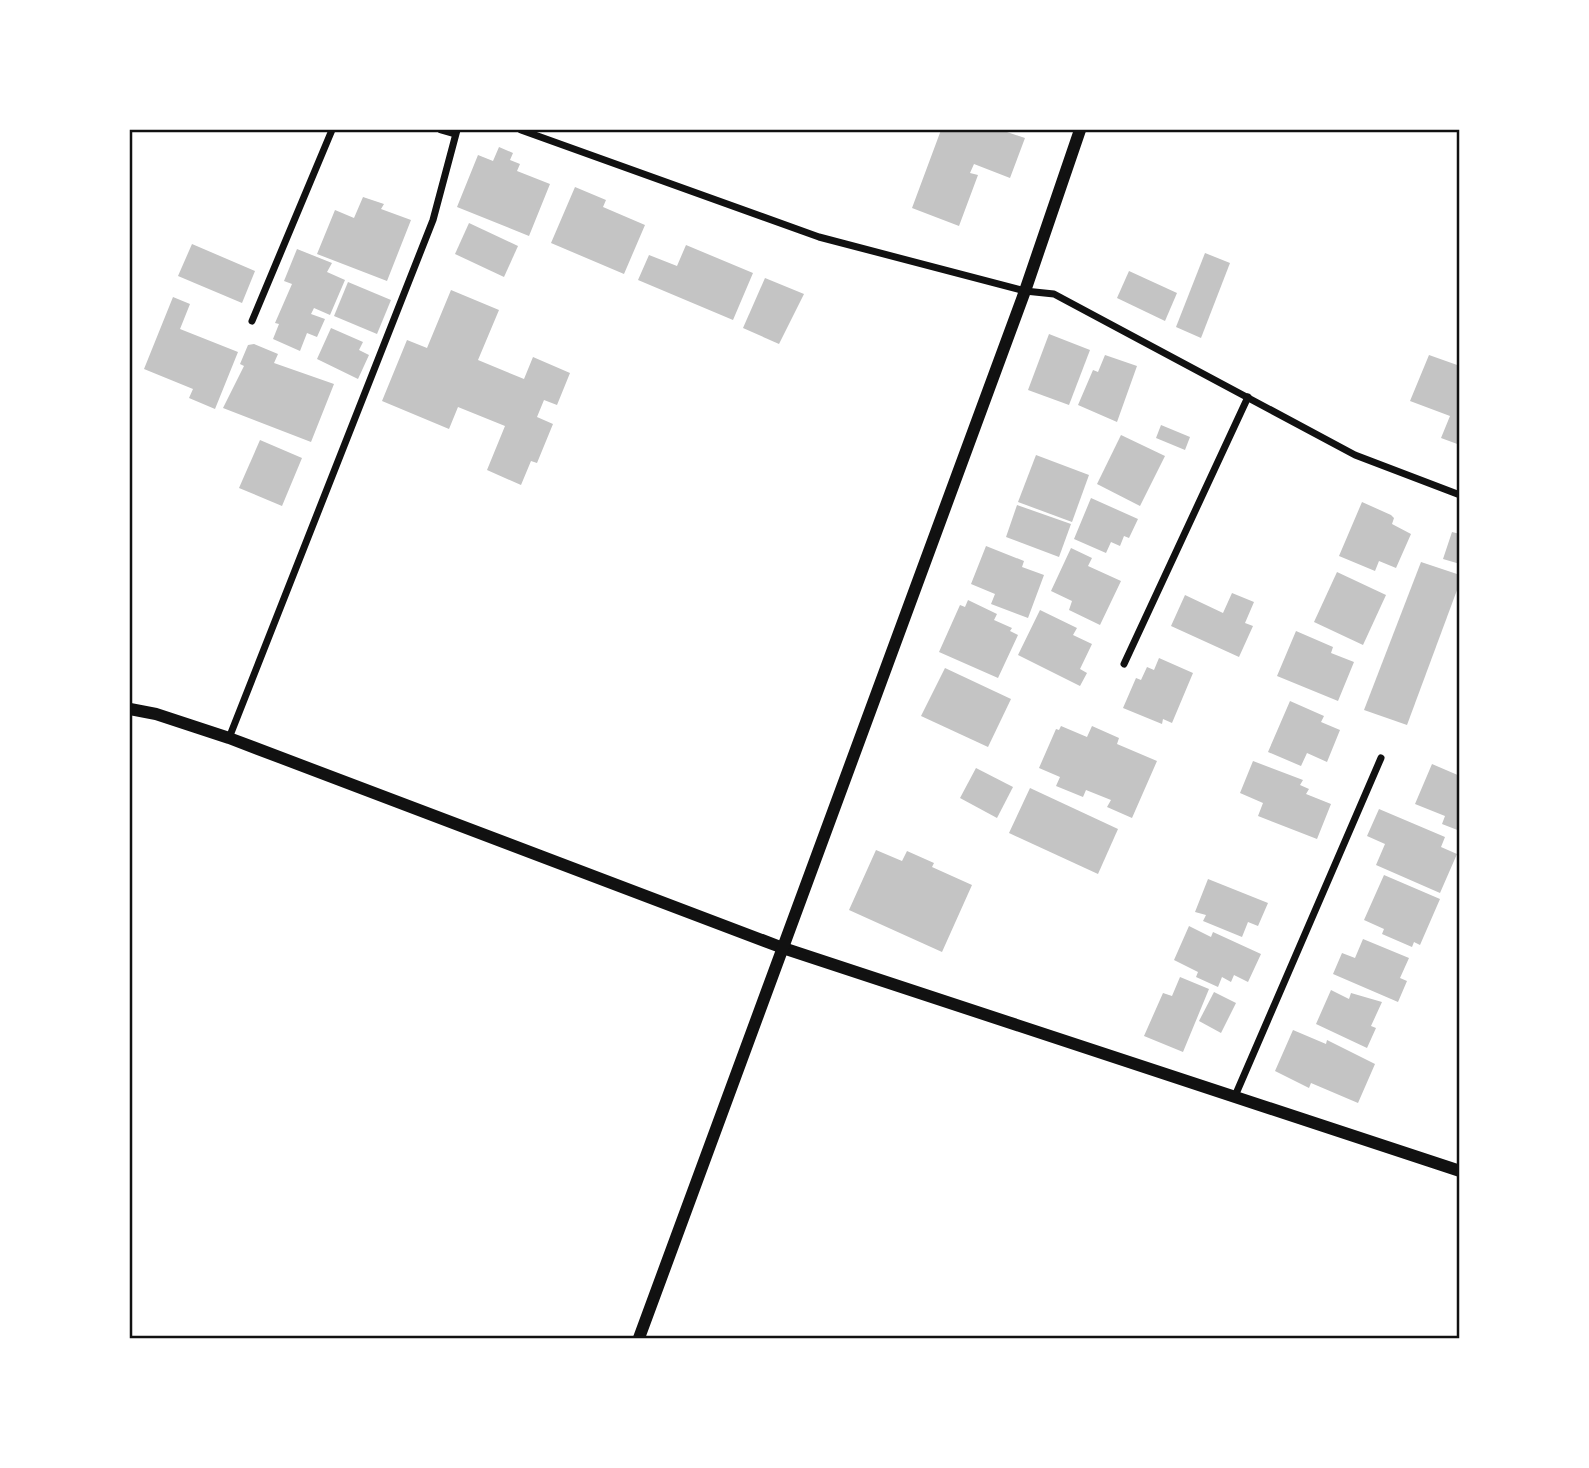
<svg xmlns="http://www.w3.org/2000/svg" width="1589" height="1468" font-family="'Asap Condensed',sans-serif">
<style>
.building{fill:#c4c4c4}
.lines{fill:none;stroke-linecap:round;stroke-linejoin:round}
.minor{stroke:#111;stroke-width:7}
.tertiary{stroke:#111;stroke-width:12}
.neatline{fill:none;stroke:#111;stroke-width:2.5}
</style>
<rect width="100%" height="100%" fill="#fff"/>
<g class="building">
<path d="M 941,130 L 1001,130 L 1025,138 L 1010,178 L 974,164 L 970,173 L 978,175 L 959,226 L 912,208 Z"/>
<path d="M 499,147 L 513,153 L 510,160 L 520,164 L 517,171 L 550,184 L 529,236 L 457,207 L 478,155 L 493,161 Z"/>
<path d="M 575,187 L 606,200 L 603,207 L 645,225 L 624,274 L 551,243 Z"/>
<path d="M 363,197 L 384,204 L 381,209 L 411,220 L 387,281 L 317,254 L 335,210 L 354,218 Z"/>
<path d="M 469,223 L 518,246 L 504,277 L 455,254 Z"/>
<path d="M 192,244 L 255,271 L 242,303 L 178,276 Z"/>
<path d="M 686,245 L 753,273 L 733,320 L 638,280 L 649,255 L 677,266 Z"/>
<path d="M 297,249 L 332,263 L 327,272 L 345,280 L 330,315 L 314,308 L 311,314 L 325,319 L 317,337 L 307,333 L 300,351 L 273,339 L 279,324 L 275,323 L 292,284 L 284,281 Z"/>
<path d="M 1205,253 L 1230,263 L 1201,338 L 1176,327 Z"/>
<path d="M 1129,271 L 1177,293 L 1165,321 L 1117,298 Z"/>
<path d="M 765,278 L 804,294 L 779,344 L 743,328 Z"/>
<path d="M 348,282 L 391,300 L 377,334 L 334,316 Z"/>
<path d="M 451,290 L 499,310 L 478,360 L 524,379 L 533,357 L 570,373 L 557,405 L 544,400 L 537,417 L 553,424 L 537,463 L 531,461 L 521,485 L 487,470 L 505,426 L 458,407 L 449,429 L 382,401 L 407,340 L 427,348 Z"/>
<path d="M 173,297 L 190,304 L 180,329 L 238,352 L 215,409 L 189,398 L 193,389 L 144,369 Z"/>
<path d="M 331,328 L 363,342 L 359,350 L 369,355 L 358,379 L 317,359 Z"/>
<path d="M 1049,334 L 1090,350 L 1069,405 L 1028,390 Z"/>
<path d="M 254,344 L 278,354 L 274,363 L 334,384 L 311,442 L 223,408 L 244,366 L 240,364 L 248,345 Z"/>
<path d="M 1105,355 L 1137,366 L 1117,422 L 1078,405 L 1093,370 L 1098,372 Z"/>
<path d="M 1429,355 L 1460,366 L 1460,445 L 1441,438 L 1450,416 L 1410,401 Z"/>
<path d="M 1161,425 L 1190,437 L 1185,450 L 1156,438 Z"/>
<path d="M 1121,435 L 1165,456 L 1140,506 L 1097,484 Z"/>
<path d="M 260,440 L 302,458 L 282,506 L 239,488 Z"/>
<path d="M 1036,455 L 1089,475 L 1072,522 L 1018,502 Z"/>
<path d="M 1091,498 L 1138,519 L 1129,538 L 1124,536 L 1120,546 L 1111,542 L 1106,553 L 1074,539 Z"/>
<path d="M 1362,502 L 1391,515 L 1394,518 L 1392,524 L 1411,534 L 1396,568 L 1379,561 L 1375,571 L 1339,556 Z"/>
<path d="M 1017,505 L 1071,524 L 1059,557 L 1006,537 Z"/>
<path d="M 1452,532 L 1460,534 L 1460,564 L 1443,559 Z"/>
<path d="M 986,546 L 1024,561 L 1022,567 L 1044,575 L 1028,618 L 991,604 L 995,594 L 971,584 Z"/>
<path d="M 1071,548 L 1092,558 L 1088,566 L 1121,581 L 1100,625 L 1069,610 L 1072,601 L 1051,591 Z"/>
<path d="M 1421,562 L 1460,575 L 1460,582 L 1407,725 L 1364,710 Z"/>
<path d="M 1337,572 L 1386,595 L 1363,645 L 1314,622 Z"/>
<path d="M 1232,593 L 1254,602 L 1245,623 L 1253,626 L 1239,657 L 1171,626 L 1185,595 L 1223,613 Z"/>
<path d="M 968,600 L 997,614 L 994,620 L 1012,628 L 1010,631 L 1018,635 L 998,678 L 939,652 L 960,605 L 965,607 Z"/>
<path d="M 1040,610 L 1077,628 L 1073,635 L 1092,644 L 1080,669 L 1087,673 L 1080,686 L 1018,655 Z"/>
<path d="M 1296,631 L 1333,647 L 1331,653 L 1354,662 L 1338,701 L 1277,676 Z"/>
<path d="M 1159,658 L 1193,673 L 1172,723 L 1163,719 L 1162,724 L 1123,708 L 1136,678 L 1141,680 L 1147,667 L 1154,670 Z"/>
<path d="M 945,668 L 1011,699 L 988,747 L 921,716 Z"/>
<path d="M 1290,701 L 1324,716 L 1321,722 L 1340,730 L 1327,762 L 1307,753 L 1301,766 L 1268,752 Z"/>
<path d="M 1061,726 L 1087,737 L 1092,726 L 1119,738 L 1117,744 L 1157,761 L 1132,818 L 1107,807 L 1111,800 L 1086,790 L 1083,797 L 1056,786 L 1060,777 L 1039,768 L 1056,729 L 1059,730 Z"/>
<path d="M 1253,761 L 1303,780 L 1300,785 L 1309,789 L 1306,794 L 1331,804 L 1317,839 L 1258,816 L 1263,803 L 1240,793 Z"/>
<path d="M 1432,764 L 1460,776 L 1460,831 L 1442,824 L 1445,816 L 1415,804 Z"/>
<path d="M 976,768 L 1013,787 L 997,818 L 960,798 Z"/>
<path d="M 1030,788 L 1118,829 L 1098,874 L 1009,833 Z"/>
<path d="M 1379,809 L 1445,837 L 1441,847 L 1457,854 L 1440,893 L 1376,865 L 1385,844 L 1367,836 Z"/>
<path d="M 876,850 L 902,861 L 907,851 L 934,863 L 932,867 L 972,885 L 942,952 L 849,910 Z"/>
<path d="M 1384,875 L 1440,899 L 1420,945 L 1414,942 L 1412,947 L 1382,934 L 1384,929 L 1364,920 Z"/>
<path d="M 1208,879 L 1268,903 L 1258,926 L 1248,922 L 1242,937 L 1203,921 L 1206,915 L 1195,912 Z"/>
<path d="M 1189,926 L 1211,937 L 1213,932 L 1261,954 L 1248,982 L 1234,975 L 1231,982 L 1222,977 L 1218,987 L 1196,977 L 1198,972 L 1174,960 Z"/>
<path d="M 1363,939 L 1409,958 L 1400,978 L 1407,981 L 1398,1002 L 1333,974 L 1342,953 L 1355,958 Z"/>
<path d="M 1180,977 L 1209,989 L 1183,1052 L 1144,1036 L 1163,993 L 1172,996 Z"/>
<path d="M 1331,990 L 1349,999 L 1351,993 L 1382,1002 L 1371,1026 L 1376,1028 L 1367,1048 L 1316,1024 Z"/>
<path d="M 1214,992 L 1236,1003 L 1221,1033 L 1199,1021 Z"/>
<path d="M 1293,1030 L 1326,1044 L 1327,1040 L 1375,1064 L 1358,1103 L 1311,1083 L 1309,1088 L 1275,1071 Z"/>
</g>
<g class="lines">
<g class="minor">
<path d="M 441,130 L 455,134"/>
<path d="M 521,130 L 819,237 L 1025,291 L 1054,294 L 1355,455 L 1460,495"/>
<path d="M 252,321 L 332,130"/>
<path d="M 1124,664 L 1248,397"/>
<path d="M 229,738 L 433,220 L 457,130"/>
<path d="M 1235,1096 L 1381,758"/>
</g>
<g class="tertiary">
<path d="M 130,709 L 156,714 L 229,738 L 783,948 L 1460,1171"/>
<path d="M 639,1338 L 1025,291 L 1080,130"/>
</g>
</g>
<rect width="1589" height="1468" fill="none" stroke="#ffffff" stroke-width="262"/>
<rect x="131" y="131" width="1327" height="1206" class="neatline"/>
</svg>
